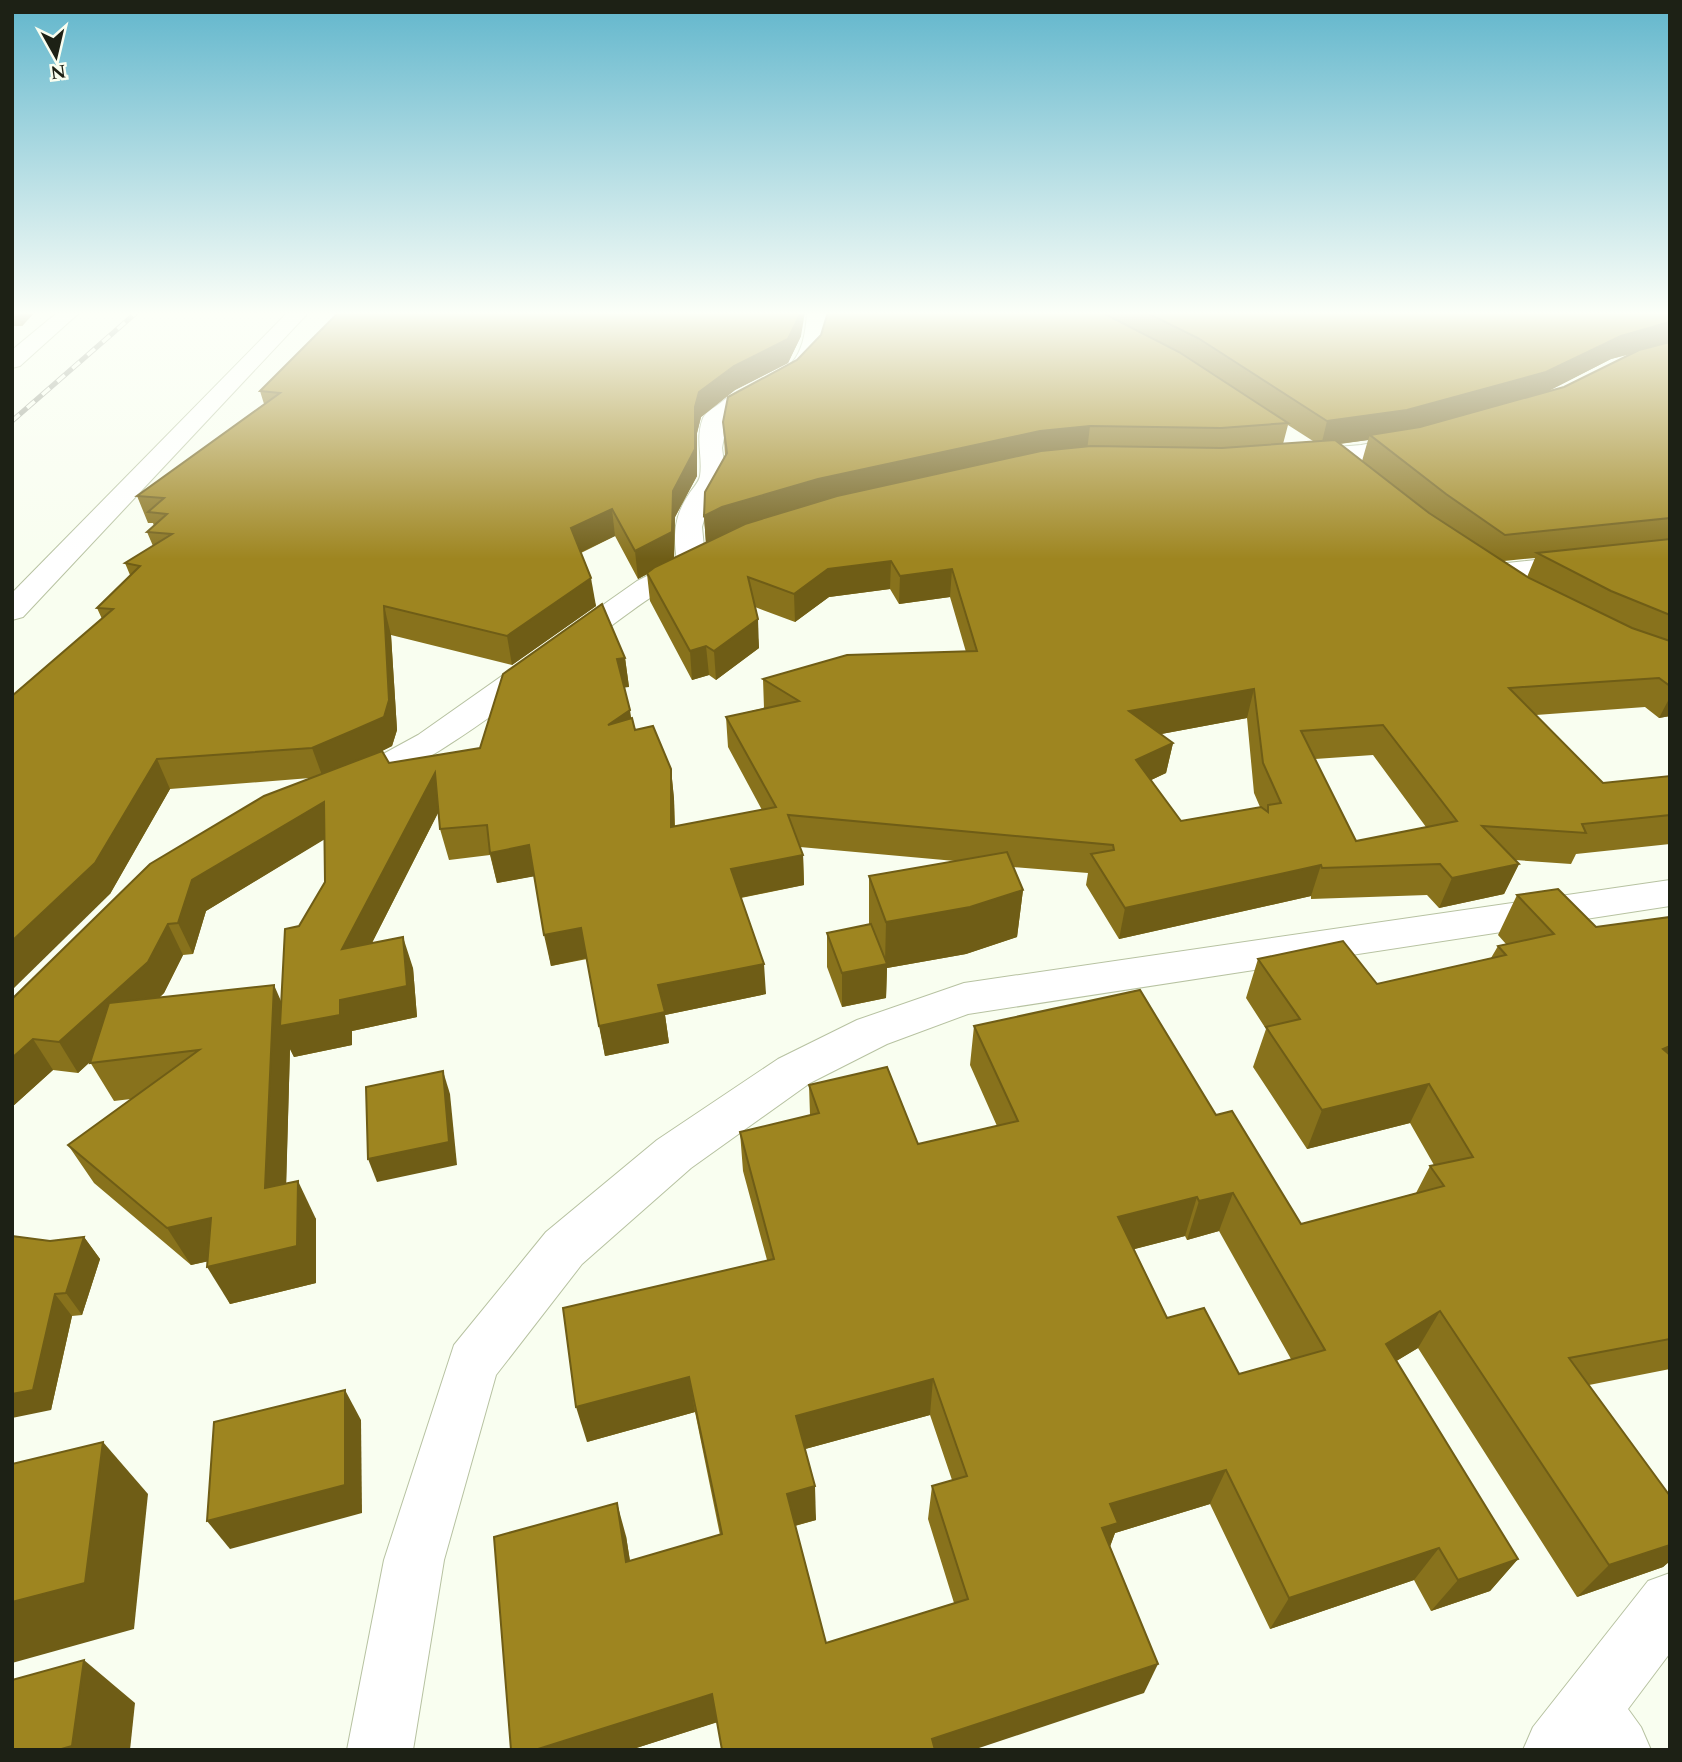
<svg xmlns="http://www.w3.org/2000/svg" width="1682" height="1762" font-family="Spectral,serif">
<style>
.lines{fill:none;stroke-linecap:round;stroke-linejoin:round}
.minor-casing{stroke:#b7c2a1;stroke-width:2}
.minor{fill:#fff;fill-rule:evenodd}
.rail-casing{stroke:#93988a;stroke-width:5}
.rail{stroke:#f9fef0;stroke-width:3.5;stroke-dasharray:10;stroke-linecap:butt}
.wall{fill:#88721c;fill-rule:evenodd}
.shaded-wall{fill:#6f5d16}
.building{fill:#9e8520;stroke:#6f5d16;stroke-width:2;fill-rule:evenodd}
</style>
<rect width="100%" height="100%" fill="#f9fef0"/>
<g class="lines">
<defs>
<g id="minor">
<path d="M 58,312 L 80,312 L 20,366 L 12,368 L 12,350 Z"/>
<path d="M 288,312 L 309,312 L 23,617 L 12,620 L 12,593 Z"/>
<path d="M 807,312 L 827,312 C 827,393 778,381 727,421 L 722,448 L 726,478 L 707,509 L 702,527 L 705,557 L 709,563 L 705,569 C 689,577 673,584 658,593 C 594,631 401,806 335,789 L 330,781 L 335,773 L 374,759 L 418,735 L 637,581 L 677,561 C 673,536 674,516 689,494 C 692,489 699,482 700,476 C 703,457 695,438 703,418 C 706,412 714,408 719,404 C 767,367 803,388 807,312 Z"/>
<path d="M 1414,435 L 1423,437 L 1426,442 L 1423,447 L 1361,461 L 1301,466 L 1292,463 L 1288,458 L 1292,453 L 1301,450 L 1361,445 Z"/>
<path d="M 1670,546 L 1670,563 L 1488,583 L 1478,580 L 1474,574 L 1478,568 L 1488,565 Z"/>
<path d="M 1670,880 L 1670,906 L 968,1014 L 887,1044 L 810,1083 L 691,1168 L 582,1264 L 496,1375 L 444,1560 L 413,1750 L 347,1750 L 384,1560 L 454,1345 L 546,1232 L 657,1140 L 778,1059 L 857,1020 L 964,983 Z"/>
<path d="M 1670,1573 L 1670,1653 L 1628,1709 L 1641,1727 L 1651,1750 L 1523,1750 L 1533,1727 L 1648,1581 Z"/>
</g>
</defs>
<use href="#minor" class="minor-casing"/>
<use href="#minor" class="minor"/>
<defs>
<path id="rail" d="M 12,421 L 137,312"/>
</defs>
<use href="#rail" class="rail-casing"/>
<use href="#rail" class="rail"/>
</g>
<g class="wall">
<path d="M 12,312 L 35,312 L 22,326 L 12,326 Z"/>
<path d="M 828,312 L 1670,312 L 1670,716 L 1659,718 L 1645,707 L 1536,715 L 1603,783 L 1670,776 L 1670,844 L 1576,854 L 1571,864 L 1515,860 L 1519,864 L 1504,894 L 1439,908 L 1427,895 L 1311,899 L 1311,896 L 1119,939 L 1086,885 L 1088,873 L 1013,867 L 1023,890 L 1017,937 L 966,954 L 887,968 L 886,998 L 842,1007 L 827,967 L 827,933 L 869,925 L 869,876 L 955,861 L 800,847 L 803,855 L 804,885 L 741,898 L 766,994 L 665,1015 L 669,1043 L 605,1056 L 587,959 L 551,966 L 534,876 L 497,883 L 490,855 L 449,860 L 440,829 L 439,811 L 372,943 L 413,968 L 417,1017 L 352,1031 L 352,1045 L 294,1057 L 290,1049 L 286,1184 L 316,1219 L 316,1283 L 230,1304 L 208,1261 L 191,1265 L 94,1183 L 68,1145 L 131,1099 L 114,1101 L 90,1062 L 78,1073 L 53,1070 L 12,1107 L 12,999 L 310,778 L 170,789 L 110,894 L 102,619 L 97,608 L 130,575 L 125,563 L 153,546 L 147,532 L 154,526 L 153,523 L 148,523 L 137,496 L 264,404 L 260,391 L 801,336 L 788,363 L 735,390 L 701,417 L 697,433 L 697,476 L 675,517 L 674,558 L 706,543 L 704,516 L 725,455 L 723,422 L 797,360 L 821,335 ZM 1631,354 L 1564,387 L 1548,391 L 1611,359 ZM 1288,425 L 1313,441 L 1283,444 ZM 1368,440 L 1362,461 L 1340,444 ZM 615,536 L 638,579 L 647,574 L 650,601 L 692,680 L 709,675 L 716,680 L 759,648 L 755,607 L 795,622 L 829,597 L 890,589 L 899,604 L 950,597 L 966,652 L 763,679 L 764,708 L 726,717 L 728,747 L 762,810 L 675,826 L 674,799 L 671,769 L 635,730 L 631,718 L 624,687 L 629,687 L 625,658 L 480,748 L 389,763 L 382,751 L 392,746 L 397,730 L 391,635 L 512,665 L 596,606 L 581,553 ZM 1535,558 L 1527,577 L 1504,561 ZM 1247,718 L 1254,793 L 1260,807 L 1181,821 L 1151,780 L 1166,773 L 1173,743 L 1161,734 ZM 1373,755 L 1426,827 L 1356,841 L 1315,759 ZM 324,839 L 325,882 L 299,926 L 281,1001 L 159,998 L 164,993 L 183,955 L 193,954 L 206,911 Z"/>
<path d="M 1517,895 L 1596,927 L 1670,917 L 1670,1369 L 1589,1385 L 1670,1496 L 1670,1561 L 1663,1567 L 1577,1597 L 1418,1348 L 1396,1361 L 1518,1559 L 1490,1591 L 1431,1611 L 1414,1580 L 1270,1629 L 1210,1504 L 1115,1533 L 1110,1546 L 1144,1693 L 717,1722 L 630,1750 L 511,1750 L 626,1536 L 630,1561 L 720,1535 L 695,1412 L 587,1442 L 767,1260 L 743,1171 L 740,1132 L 810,1115 L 809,1085 L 918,1144 L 997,1126 L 970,1065 L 974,1026 L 1216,1115 L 1301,1224 L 1416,1193 L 1430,1166 L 1434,1165 L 1410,1123 L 1307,1149 L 1253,1067 L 1266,1029 L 1246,998 L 1258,959 L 1377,984 L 1491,958 L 1498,946 L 1506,944 L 1498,935 ZM 1219,1231 L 1291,1359 L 1239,1374 L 1167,1318 L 1134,1249 L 1185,1236 L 1187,1240 ZM 930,1415 L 952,1480 L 932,1486 L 928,1519 L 954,1603 L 826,1643 L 795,1526 L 816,1520 L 805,1449 Z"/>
<path d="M 84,1237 L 100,1259 L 82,1315 L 72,1316 L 51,1410 L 50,1241 Z"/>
</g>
<g class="shaded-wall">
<path d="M 23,312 L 35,312 L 22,326 L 18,317 Z"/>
<path d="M 801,312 L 805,312 L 801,336 L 788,363 L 735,390 L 701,417 L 697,433 L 697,476 L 675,517 L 674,560 L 638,579 L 635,551 L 673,491 L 699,392 Z"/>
<path d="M 1670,322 L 1669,343 L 1611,359 L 1537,397 L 1399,435 L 1370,435 L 1368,440 L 1321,446 L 1327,421 L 1621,336 Z"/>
<path d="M 1090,426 L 1087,451 L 706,544 L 704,516 L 722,507 L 818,479 L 1040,431 Z"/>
<path d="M 612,509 L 615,536 L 575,555 L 571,528 Z"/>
<path d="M 891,561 L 890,589 L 829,597 L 795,622 L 794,594 L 828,569 Z"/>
<path d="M 952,569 L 950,597 L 899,604 L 900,576 Z"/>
<path d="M 591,578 L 596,606 L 512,665 L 507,636 Z"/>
<path d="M 384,606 L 391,635 L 397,730 L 392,746 L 362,761 L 323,778 L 312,748 Z"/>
<path d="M 758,619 L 759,648 L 716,680 L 714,651 Z"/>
<path d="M 706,646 L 709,675 L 692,680 L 690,651 Z"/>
<path d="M 625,658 L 629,687 L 621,688 L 617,659 Z"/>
<path d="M 1254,689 L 1247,718 L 1124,741 L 1129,711 Z"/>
<path d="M 1670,697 L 1670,716 L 1659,718 Z"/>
<path d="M 630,710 L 634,739 L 608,725 Z"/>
<path d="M 1173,743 L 1166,773 L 1130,790 L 1136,760 Z"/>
<path d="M 157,759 L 170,789 L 110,894 L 12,990 L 12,941 Z"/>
<path d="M 671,769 L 674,799 L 675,857 L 671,827 Z"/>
<path d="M 435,773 L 443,803 L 353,980 L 342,949 Z"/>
<path d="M 324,802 L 335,833 L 206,911 L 193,954 L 178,923 L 192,880 Z"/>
<path d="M 529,845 L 536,876 L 497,883 L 490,853 Z"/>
<path d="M 803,855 L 804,885 L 733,899 L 731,869 Z"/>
<path d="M 1519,864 L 1504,894 L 1439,908 L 1452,878 Z"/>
<path d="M 1321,865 L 1311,896 L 1119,939 L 1125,908 Z"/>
<path d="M 1023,890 L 1017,937 L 966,954 L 887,968 L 886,998 L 842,1007 L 842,973 L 885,964 L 886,922 Z"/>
<path d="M 168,924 L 183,955 L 164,993 L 78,1073 L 59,1042 Z"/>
<path d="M 581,928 L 587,958 L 551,966 L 544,935 Z"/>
<path d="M 403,937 L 413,968 L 417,1017 L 352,1031 L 352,1045 L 294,1057 L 290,1049 L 285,1226 L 265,1188 L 274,985 L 291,1024 L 340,1000 Z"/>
<path d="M 764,964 L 766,994 L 665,1015 L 669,1043 L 605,1056 L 599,1026 L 658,985 Z"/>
<path d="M 33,1039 L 53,1070 L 12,1107 L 12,1058 Z"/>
<path d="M 1670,1046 L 1670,1075 L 1663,1049 Z"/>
<path d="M 443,1071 L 450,1094 L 457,1165 L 377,1182 L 368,1159 Z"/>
<path d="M 1429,1084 L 1410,1123 L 1307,1149 L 1322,1110 Z"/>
<path d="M 298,1181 L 316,1219 L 316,1283 L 230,1304 L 207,1267 Z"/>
<path d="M 1233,1193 L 1219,1231 L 1187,1240 L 1199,1201 Z"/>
<path d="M 1197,1197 L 1185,1236 L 1108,1256 L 1118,1217 Z"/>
<path d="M 211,1218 L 233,1256 L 191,1265 L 167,1228 Z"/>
<path d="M 84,1237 L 100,1259 L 82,1315 L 66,1293 Z"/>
<path d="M 55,1294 L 72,1316 L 51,1410 L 12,1418 L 12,1394 Z"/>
<path d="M 1440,1311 L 1418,1348 L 1365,1380 L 1386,1344 Z"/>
<path d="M 689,1377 L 695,1412 L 587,1442 L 576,1407 Z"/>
<path d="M 933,1379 L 930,1415 L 798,1451 L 796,1416 Z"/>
<path d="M 345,1390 L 361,1420 L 362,1513 L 230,1549 L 207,1521 Z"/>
<path d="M 103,1442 L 148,1494 L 134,1629 L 12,1663 L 12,1602 Z"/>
<path d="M 1226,1470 L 1210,1504 L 1115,1533 L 1107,1555 L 1091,1560 L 1110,1504 Z"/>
<path d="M 815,1486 L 816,1520 L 790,1527 L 787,1494 Z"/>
<path d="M 617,1503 L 626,1536 L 635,1593 L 626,1562 Z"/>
<path d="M 1670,1545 L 1670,1561 L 1663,1567 L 1577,1597 L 1609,1565 Z"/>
<path d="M 1439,1548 L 1414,1580 L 1270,1629 L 1289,1598 Z"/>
<path d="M 1518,1559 L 1490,1591 L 1431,1611 L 1458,1580 Z"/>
<path d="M 84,1660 L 135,1703 L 130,1750 L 58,1750 Z"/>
<path d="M 1158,1664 L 1144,1693 L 973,1750 L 930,1750 L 932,1739 Z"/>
<path d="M 712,1694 L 718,1722 L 630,1750 L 535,1750 Z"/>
</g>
<g class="building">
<path d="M 12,312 L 23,312 L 18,317 L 12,317 Z"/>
<path d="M 339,312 L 801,312 L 788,339 L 734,366 L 699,392 L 695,407 L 695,449 L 673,491 L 672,532 L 635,551 L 612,509 L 571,528 L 591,578 L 507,636 L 384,606 L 389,700 L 384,717 L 352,731 L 312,748 L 157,759 L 95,863 L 12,941 L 12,696 L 113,609 L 97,608 L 140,566 L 125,563 L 172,534 L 147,532 L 167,514 L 148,512 L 164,498 L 137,496 L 280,393 L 260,391 Z"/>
<path d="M 828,312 L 1101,312 L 1179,352 L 1288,423 L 1221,428 L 1090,426 L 1040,431 L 818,479 L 722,507 L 704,516 L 705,492 L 727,453 L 723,422 L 728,397 L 797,360 L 821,335 Z"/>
<path d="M 1145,312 L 1670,312 L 1670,322 L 1621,336 L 1546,372 L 1407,410 L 1327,421 L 1198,338 Z"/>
<path d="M 1670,342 L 1670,518 L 1505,535 L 1446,494 L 1370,435 L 1420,427 L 1564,387 L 1639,350 Z"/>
<path d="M 1335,440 L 1429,513 L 1529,578 L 1632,628 L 1670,641 L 1670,686 L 1659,678 L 1509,688 L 1603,783 L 1670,776 L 1670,815 L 1582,824 L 1586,833 L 1482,826 L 1519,864 L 1452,878 L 1440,864 L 1322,868 L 1321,865 L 1125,908 L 1091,854 L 1114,850 L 1113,845 L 788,815 L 803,855 L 731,869 L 764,964 L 658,985 L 665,1012 L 599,1026 L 581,928 L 544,935 L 529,845 L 490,853 L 487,825 L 440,829 L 435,773 L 342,949 L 403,937 L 407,986 L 340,1000 L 340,1015 L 280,1026 L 285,929 L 299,926 L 325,882 L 324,802 L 192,880 L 178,923 L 168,924 L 148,962 L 59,1042 L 33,1039 L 12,1058 L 12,999 L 150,864 L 264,796 L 382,751 L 389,763 L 480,748 L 503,674 L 602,604 L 625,658 L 617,659 L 630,710 L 608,725 L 632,718 L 635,730 L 653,726 L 671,769 L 671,827 L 776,807 L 726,717 L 799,701 L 763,679 L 847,655 L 977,651 L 952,569 L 900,576 L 891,561 L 828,569 L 794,594 L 748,577 L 758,619 L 714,651 L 706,646 L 690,651 L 647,573 L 655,567 L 745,524 L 837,496 L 1041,451 L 1091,446 L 1222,448 ZM 1254,689 L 1263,763 L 1281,803 L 1268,805 L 1268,812 L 1261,807 L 1181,821 L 1136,760 L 1173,743 L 1129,711 ZM 1383,725 L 1457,821 L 1356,841 L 1301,731 Z"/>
<path d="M 1670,539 L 1670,615 L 1611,591 L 1537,553 Z"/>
<path d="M 1007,852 L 1023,890 L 970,907 L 886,922 L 869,876 Z"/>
<path d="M 1558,889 L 1596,927 L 1670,917 L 1670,1046 L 1663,1049 L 1670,1055 L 1670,1339 L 1569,1358 L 1670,1496 L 1670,1545 L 1609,1565 L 1440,1311 L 1386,1344 L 1518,1559 L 1458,1580 L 1439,1548 L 1289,1598 L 1226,1470 L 1110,1504 L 1118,1523 L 1102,1528 L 1158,1664 L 932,1739 L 935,1750 L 722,1750 L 712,1694 L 535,1750 L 511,1750 L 494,1537 L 617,1503 L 626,1562 L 722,1534 L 689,1377 L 576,1407 L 563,1308 L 774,1259 L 740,1132 L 819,1113 L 809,1085 L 887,1067 L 918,1144 L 1018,1121 L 974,1026 L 1140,990 L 1216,1115 L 1232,1111 L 1301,1224 L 1444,1186 L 1430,1166 L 1473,1157 L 1429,1084 L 1322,1110 L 1266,1027 L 1300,1019 L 1258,959 L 1343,941 L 1377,984 L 1506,955 L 1498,946 L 1554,934 L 1517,895 ZM 1233,1193 L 1325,1350 L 1239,1374 L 1204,1308 L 1167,1318 L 1118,1217 L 1197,1197 L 1199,1201 ZM 933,1379 L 967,1476 L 932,1486 L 968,1599 L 826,1643 L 787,1494 L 815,1486 L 796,1416 Z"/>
<path d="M 871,924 L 887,964 L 842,973 L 827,933 Z"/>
<path d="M 274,985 L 265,1188 L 298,1181 L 297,1246 L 207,1267 L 211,1218 L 167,1228 L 68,1145 L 199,1050 L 90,1063 L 109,1003 Z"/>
<path d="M 443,1071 L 449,1142 L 368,1159 L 366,1087 Z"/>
<path d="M 12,1236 L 50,1241 L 84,1237 L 66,1293 L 55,1294 L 33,1390 L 12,1394 Z"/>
<path d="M 345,1390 L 345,1485 L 207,1521 L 214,1422 Z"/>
<path d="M 103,1442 L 85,1583 L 12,1602 L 12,1464 Z"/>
<path d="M 84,1660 L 72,1746 L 58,1750 L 12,1750 L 12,1680 Z"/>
</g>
<linearGradient id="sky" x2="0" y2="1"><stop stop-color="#61b6cc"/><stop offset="0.56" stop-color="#fcfff8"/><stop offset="1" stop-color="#fcfff8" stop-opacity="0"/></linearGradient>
<rect width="1682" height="559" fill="url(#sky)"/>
<rect width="1682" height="1762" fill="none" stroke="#1d2115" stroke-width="28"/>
<g transform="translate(56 56) rotate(172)" stroke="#f9fef0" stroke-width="5" paint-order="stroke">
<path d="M0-5L12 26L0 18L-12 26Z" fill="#1d2115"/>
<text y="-10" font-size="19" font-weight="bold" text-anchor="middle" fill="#1d2115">N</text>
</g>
</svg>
